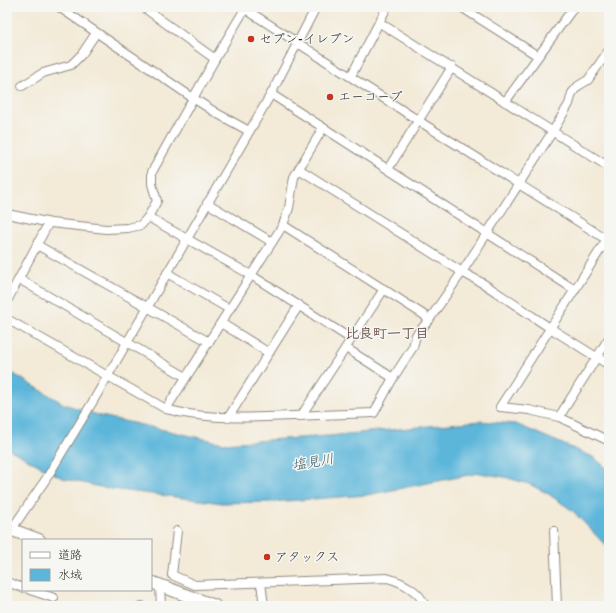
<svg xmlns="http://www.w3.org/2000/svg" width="616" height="613" font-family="'Balsamiq Sans','Klee One',sans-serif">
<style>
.water{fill:#5cb6da;stroke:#447082}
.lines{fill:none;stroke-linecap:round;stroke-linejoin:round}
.minor-casing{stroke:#8f8a81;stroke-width:10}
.highway-casing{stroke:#8f8a81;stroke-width:14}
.minor{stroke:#fff;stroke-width:8}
.highway{stroke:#fff;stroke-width:12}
.poi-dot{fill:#c8321e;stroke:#f6f6f2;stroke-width:1.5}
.labels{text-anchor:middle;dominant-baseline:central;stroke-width:3;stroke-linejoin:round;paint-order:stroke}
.poi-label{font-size:13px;fill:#2b2b2b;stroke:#f6f6f2;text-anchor:start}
.neighbourhood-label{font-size:14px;font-weight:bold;fill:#6b534f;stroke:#f6f6f2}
.water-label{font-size:14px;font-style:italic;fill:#3c5c68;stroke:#f6f6f2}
</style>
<rect width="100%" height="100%" fill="#f6f6f2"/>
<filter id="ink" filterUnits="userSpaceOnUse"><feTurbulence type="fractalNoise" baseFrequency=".025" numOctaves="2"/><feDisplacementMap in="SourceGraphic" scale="8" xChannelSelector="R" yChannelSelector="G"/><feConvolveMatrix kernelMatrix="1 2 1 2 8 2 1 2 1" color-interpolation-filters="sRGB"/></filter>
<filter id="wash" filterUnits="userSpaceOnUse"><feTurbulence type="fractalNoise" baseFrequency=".012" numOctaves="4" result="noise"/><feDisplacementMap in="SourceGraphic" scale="16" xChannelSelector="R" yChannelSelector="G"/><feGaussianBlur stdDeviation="0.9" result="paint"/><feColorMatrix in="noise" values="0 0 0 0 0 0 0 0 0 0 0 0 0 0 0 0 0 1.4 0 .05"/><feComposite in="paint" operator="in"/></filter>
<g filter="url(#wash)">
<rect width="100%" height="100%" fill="#f3ead7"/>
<path class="water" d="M 7,370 L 64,404 L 101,416 L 223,443 L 328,436 L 480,421 L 516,424 L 593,457 L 609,470 L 609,549 L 573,511 L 547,493 L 529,484 L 504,477 L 479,473 L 367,495 L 272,502 L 222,503 L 104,488 L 62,478 L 7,448 Z"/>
</g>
<g filter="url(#ink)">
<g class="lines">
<defs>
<g id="minor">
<path d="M 59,7 L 193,98 L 218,114 L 249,131"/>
<path d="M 143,7 L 215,59"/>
<path d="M 242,7 L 419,121 L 609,241"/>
<path d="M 461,7 L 538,56"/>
<path d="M 380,23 L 609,167"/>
<path d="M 351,76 L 387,7"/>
<path d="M 22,86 L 43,73 L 71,65 L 82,54 L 96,33"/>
<path d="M 271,94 L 575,290"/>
<path d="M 505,102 L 574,7"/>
<path d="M 299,169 L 462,272 L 484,284 L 550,328 L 609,365"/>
<path d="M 388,169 L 452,67"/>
<path d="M 207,203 L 272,242"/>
<path d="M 7,214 L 51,223 L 106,229 L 128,228 L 141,225 L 148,217 L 251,275 L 351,339"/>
<path d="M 148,217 L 157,201 L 152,184 L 152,172 L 215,59 L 246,7"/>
<path d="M 283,225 L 424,315 L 429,320"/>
<path d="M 609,236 L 500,407 L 529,410 L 559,417 L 609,441"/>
<path d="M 37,245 L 209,342"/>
<path d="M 167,273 L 229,309"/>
<path d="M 19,279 L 186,377"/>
<path d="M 7,301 L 48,224 L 47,223"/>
<path d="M 7,319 L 166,409 C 198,418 232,418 266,417 C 302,416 338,414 374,413 L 393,378 L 413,347 L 416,335 L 429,320 L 462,272 L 553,131 L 569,104 L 572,93 L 578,86 L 588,80 L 609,50"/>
<path d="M 221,323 L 269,353"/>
<path d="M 346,348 L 393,378"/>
<path d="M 166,409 L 283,225 L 289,208 L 294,177 L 323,128"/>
<path d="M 301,416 L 384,289"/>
<path d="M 559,417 L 609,338"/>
<path d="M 228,418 L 299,305"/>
<path d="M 177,531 L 172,575 L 195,585 L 387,578 C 402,582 420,591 425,606"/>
<path d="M 554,531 L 557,606"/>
<path d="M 7,536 L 46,479 L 92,403 L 271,94 L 316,7"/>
<path d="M 7,582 L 23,588"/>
<path d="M 261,583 L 264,606"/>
<path d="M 160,586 L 161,606"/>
<path d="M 30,590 L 54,598"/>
<path d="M 141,606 L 142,606"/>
</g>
<g id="highway">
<path d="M 7,528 L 39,540"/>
<path d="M 151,582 L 215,606"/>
</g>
</defs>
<use href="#minor" class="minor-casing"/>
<use href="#highway" class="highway-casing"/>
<use href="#minor" class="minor"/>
<use href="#highway" class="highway"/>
</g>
</g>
<g class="poi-dot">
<circle cx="251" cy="39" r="4"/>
<circle cx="330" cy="97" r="4"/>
<circle cx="267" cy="557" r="4"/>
</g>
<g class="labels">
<g class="poi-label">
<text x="259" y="39">セブン-イレブン</text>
<text x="338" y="97">エーコープ</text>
<text x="275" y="557">アタックス</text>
</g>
<g class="neighbourhood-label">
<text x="387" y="333">比良町一丁目</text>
</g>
<g class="water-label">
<text transform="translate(313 462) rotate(-10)">塩見川</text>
</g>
</g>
<rect width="616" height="613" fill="none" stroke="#f6f6f2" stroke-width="24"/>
<rect x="22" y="539" width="130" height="52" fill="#f6f6f2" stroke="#a5a5a2"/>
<rect x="30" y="552" width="20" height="6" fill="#ffffff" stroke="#a5a5a2"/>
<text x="58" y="559" font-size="12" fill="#2b2b2b">道路</text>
<rect x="30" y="569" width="20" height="12" fill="#5cb6da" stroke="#a5a5a2"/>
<text x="58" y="579" font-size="12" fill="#2b2b2b">水域</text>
</svg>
